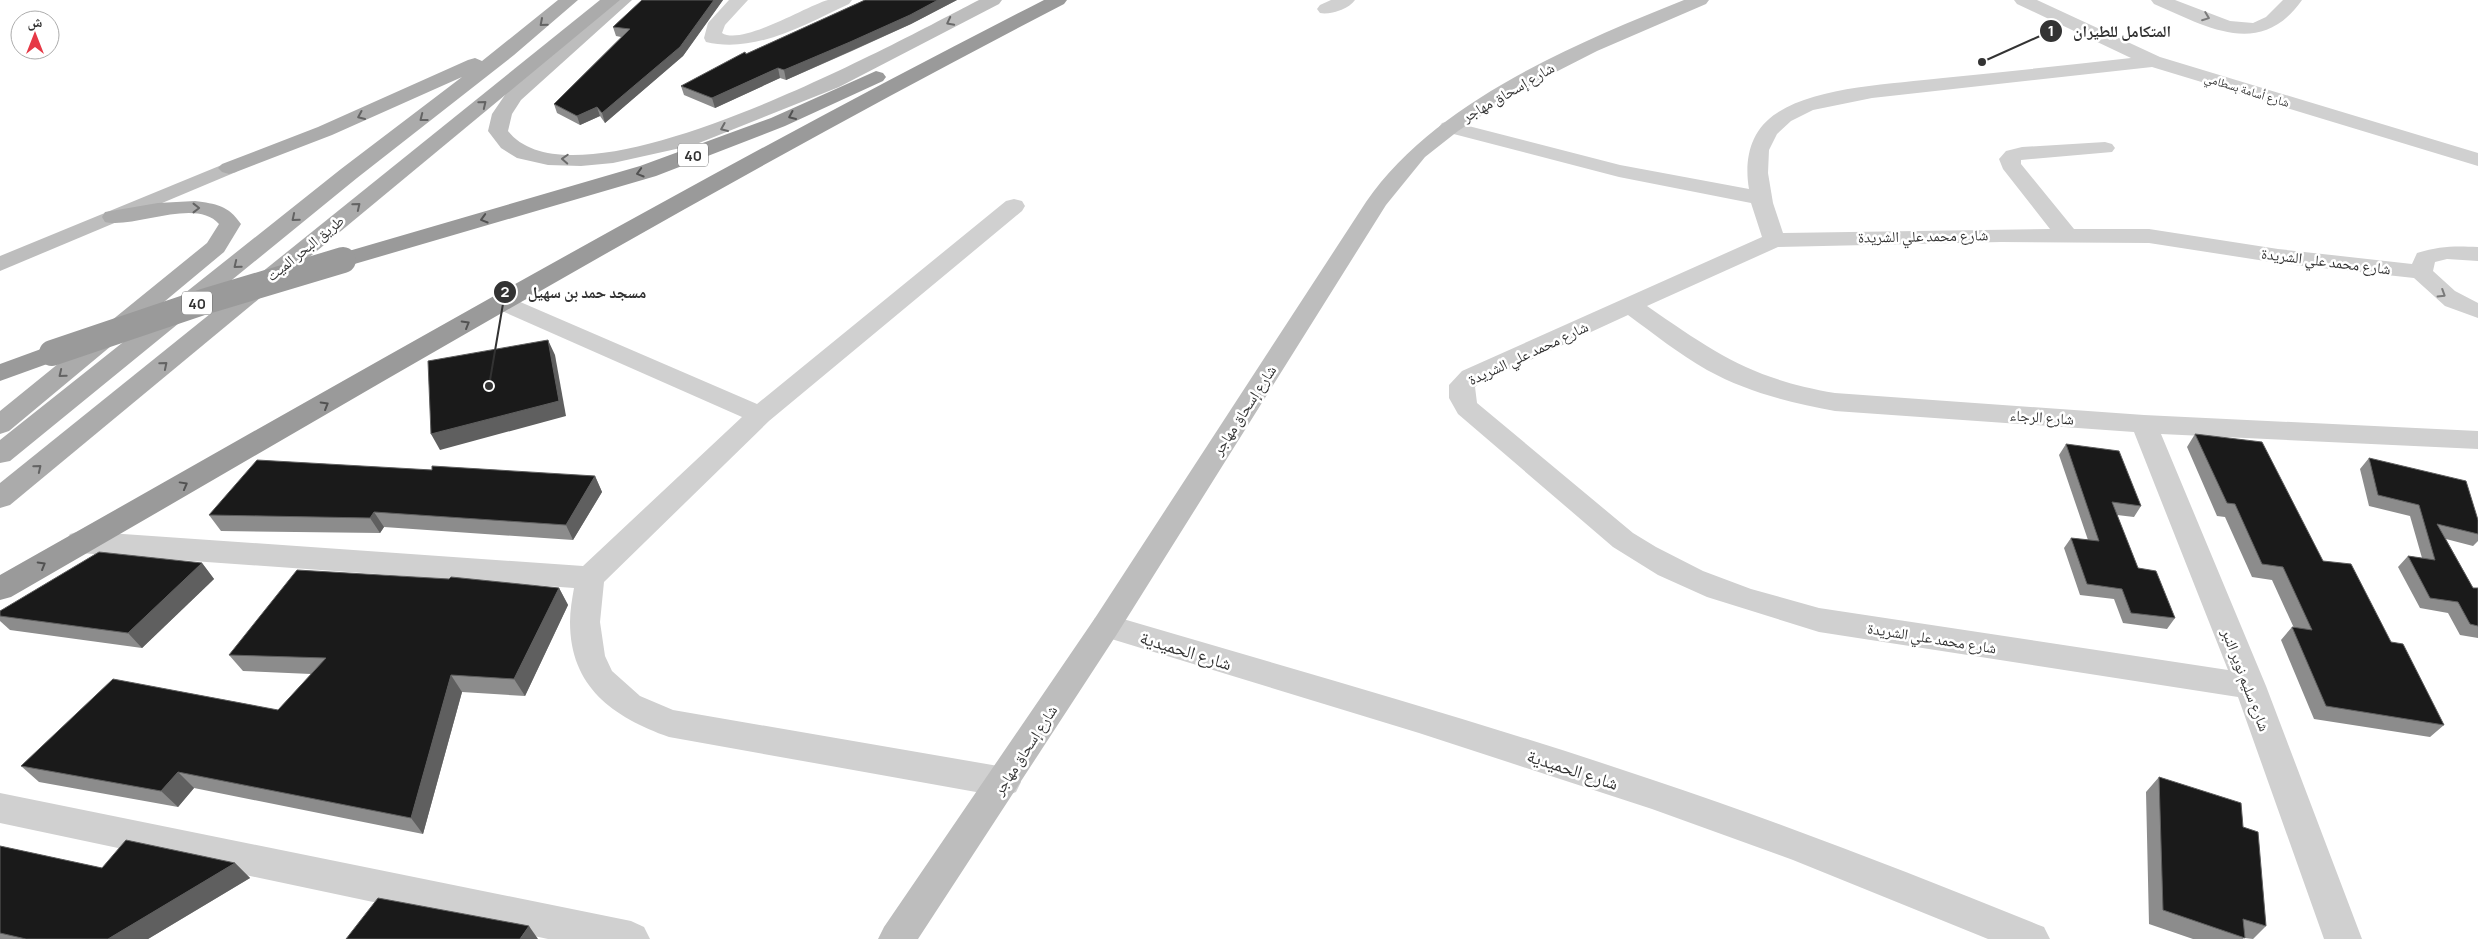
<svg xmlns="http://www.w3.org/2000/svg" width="2478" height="939" font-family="Manrope,'Noto Naskh Arabic',sans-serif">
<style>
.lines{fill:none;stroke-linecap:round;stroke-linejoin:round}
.street{fill:#d0d0d0;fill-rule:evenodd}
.secondary{fill:#bdbdbd;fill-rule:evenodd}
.primary{fill:#ababab;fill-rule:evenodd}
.highway{fill:#9a9a9a;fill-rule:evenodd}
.highway-bridge{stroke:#9a9a9a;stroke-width:26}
.wall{fill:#8c8c8c}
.shaded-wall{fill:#5f5f5f}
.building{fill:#1a1a1a;stroke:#5f5f5f}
.oneway{stroke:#7a7a7a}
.oneway2{stroke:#6a6a6a}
.oneway3{stroke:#636363}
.oneway4{stroke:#525252}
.labels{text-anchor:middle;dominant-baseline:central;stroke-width:5;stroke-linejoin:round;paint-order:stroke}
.far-street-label{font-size:12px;fill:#333;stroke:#fff}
.shield{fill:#fff;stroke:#707070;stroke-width:1}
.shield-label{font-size:14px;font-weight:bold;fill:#333}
.street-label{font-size:15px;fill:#333;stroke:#fff}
.near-street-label{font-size:18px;fill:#333;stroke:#fff}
.leader{fill:none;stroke:#333;stroke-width:2}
.callout-dot{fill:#333;stroke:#fff;stroke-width:2}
.mark-label{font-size:15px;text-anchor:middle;font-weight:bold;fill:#fff}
.callout-label{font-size:16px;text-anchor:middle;font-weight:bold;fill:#333;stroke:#fff;stroke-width:5;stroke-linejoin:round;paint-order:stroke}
</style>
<rect width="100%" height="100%" fill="#fff"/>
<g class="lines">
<g class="street">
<path d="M 729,0 L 748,0 L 725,25 L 722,33 C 742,46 806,6 828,0 C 835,0 845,0 852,0 L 849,4 C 806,24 755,54 706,42 L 704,38 L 708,23 Z"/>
<path d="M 1331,0 L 1355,0 C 1349,9 1330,15 1320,13 L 1317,9 L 1320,5 Z"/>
<path d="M 2014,0 L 2037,0 L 2160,57 L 2478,153 L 2478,166 L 2152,67 L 1872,98 L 1813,110 L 1791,121 L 1777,134 L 1769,150 L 1768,173 L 1773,203 L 1783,233 L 2050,229 L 2003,169 L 1999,159 L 2006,151 L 2022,147 L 2105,142 L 2112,144 L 2115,148 L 2112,152 L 2021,160 L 2021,164 L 2074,229 L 2149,229 L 2278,249 L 2412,264 L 2417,253 C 2441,246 2453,246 2478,247 L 2478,261 L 2447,259 L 2435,262 L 2433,271 L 2455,291 L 2478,303 L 2478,318 L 2445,306 L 2414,278 L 2278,263 L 2149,243 L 2001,242 L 1778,247 L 1647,306 C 1715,353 1752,379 1835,393 L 2144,415 L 2478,431 L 2478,449 L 2161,434 L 2266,686 L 2362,939 L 2324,939 L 2238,697 L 1819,632 L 1707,597 L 1658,575 L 1613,547 L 1458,414 L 1449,398 L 1449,385 L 1462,371 L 1762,237 L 1751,203 L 1619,177 L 1442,131 L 1439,127 L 1442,123 L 1449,121 L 1620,165 L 1749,189 C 1744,160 1750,130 1777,113 C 1817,86 1895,84 1943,78 C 2005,72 2068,65 2131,58 L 2017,4 ZM 1628,315 C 1654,334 1679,354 1707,370 C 1747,392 1791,403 1835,411 L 2134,432 L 2228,670 L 1819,608 L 1751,589 L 1703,571 L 1656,547 L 1633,533 L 1477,403 L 1475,387 L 1480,383 Z"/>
<path d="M 2151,0 L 2175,0 L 2230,21 L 2253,23 L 2266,17 L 2283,0 L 2302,0 C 2260,60 2206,26 2154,4 Z"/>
<path d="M 1014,199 L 1022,201 L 1025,206 L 1022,211 L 769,421 L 604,582 L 600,622 L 605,656 L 612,671 L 640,696 L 673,710 L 1004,767 L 1016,772 L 1021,782 L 1016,792 L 1004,797 L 669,737 C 613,717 570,687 570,622 C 570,611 572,599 574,588 L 80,553 L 70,550 L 65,542 L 70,534 L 80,531 L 583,566 L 742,417 L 495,308 L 491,303 L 495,298 L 503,296 L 511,298 L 757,404 L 1006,201 Z"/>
<path d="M 1106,614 C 1289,668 1473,719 1653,780 C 1785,824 1915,875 2044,927 L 2050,939 L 1988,939 L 1793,860 L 1652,809 L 1419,733 L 1095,634 L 1091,626 L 1095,618 Z"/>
<path d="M 0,793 L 631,921 L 644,927 L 650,939 L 548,939 L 0,823 Z"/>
</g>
<g class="secondary">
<path d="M 612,0 L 632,0 L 521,100 L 512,114 L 508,131 C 577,219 901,40 979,0 L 1002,0 L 999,4 L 839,87 L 694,145 L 613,163 L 581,166 L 548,165 L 517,158 L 501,148 L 488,131 L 492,114 L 507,92 Z"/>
<path d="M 1684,0 L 1709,0 L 1706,4 L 1597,51 L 1544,78 L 1493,108 L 1458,131 L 1425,157 L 1386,205 L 1117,634 L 918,939 L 878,939 L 884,927 L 1095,618 L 1366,202 C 1435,102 1574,44 1684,0 Z"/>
<path d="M 229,162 L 236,164 L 240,168 L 236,172 L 0,271 L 0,256 Z"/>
</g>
<g class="primary">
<path d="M 558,0 L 578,0 L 514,55 L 357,178 L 10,461 L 0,463 L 0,440 L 341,169 L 462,77 L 332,135 L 236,172 L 229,174 L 222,172 L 218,168 L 222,164 L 318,127 L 468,60 L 475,58 L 482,61 Z"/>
<path d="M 600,0 L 620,0 L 10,505 L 0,508 L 0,483 Z"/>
<path d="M 195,201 C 216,204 228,205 241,224 L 224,252 L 9,431 L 0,434 L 0,411 L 207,243 L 219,224 C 196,197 134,229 105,222 L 102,217 L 105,212 L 158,203 Z"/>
</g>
<g class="highway">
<path d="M 1044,0 L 1067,0 L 1064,4 C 706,189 360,396 11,597 L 0,600 L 0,575 C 346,380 690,180 1044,0 Z"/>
<path d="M 876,71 L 883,73 L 886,77 L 883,81 L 785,126 L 656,176 L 351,265 L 343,267 L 335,265 L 331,260 L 335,255 L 640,166 L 771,118 Z"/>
<path d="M 52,345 L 61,347 L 65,353 L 61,359 L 0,381 L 0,364 Z"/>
</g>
<path class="highway-bridge" d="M 52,353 L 203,302 L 343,260"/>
</g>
<g class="wall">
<path d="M 642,0 L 723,0 L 683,56 L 605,123 L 600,116 L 580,125 L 557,113 L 554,104 L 621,37 L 616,36 L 613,27 Z"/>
<path d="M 865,0 L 957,0 L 911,24 L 852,51 L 786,80 L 780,78 L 715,108 L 684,95 L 681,86 L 746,54 Z"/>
<path d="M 2195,434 L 2323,561 L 2391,642 L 2444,725 L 2430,737 L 2314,719 L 2281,640 L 2292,627 L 2294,628 L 2272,580 L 2252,577 L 2225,517 L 2217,516 L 2187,447 Z"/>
<path d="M 2066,444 L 2141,506 L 2134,517 L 2117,515 L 2138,568 L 2175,618 L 2167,629 L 2123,623 L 2114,599 L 2080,595 L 2064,548 L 2071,538 L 2088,540 L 2059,455 Z"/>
<path d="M 2369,458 L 2478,520 L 2478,541 L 2473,546 L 2446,539 L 2473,588 L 2478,588 L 2478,638 L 2460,635 L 2448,613 L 2420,608 L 2398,567 L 2408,556 L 2422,558 L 2410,516 L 2369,506 L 2360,469 Z"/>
<path d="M 432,470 L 595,476 L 602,492 L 573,540 L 384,527 L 380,533 L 221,531 L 209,515 Z"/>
<path d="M 202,563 L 214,579 L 142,648 L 10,630 L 0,621 L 0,611 Z"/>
<path d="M 559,588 L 568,605 L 525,696 L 462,692 L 423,834 L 194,788 L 178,807 L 39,782 L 21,766 L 278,710 L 311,674 L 243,671 L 229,655 Z"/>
<path d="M 2159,777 L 2243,827 L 2266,926 L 2253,939 L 2244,938 L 2243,939 L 2193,939 L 2149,924 L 2146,792 Z"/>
<path d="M 0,846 L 102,868 L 235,863 L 250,878 L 148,939 L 0,939 Z"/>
</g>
<g class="shaded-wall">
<path d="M 714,0 L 723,0 L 683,56 L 605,123 L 602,113 Z"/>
<path d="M 938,0 L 957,0 L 911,24 L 786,80 L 784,70 Z"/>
<path d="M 778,68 L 780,78 L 715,108 L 712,98 Z"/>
<path d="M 597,107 L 600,116 L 580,125 L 577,116 Z"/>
<path d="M 548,340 L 555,355 L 566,416 L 440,450 L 431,434 Z"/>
<path d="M 595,476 L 602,492 L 573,540 L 566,525 Z"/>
<path d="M 374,512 L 384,527 L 380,533 L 370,518 Z"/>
<path d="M 202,563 L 214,579 L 142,648 L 128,633 Z"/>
<path d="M 559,588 L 568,605 L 525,696 L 514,679 Z"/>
<path d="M 451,675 L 462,692 L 423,834 L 411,818 Z"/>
<path d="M 178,772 L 194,788 L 178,807 L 161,791 Z"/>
<path d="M 235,863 L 250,878 L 148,939 L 108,939 Z"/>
<path d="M 529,926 L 538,939 L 520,939 Z"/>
</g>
<g class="building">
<path d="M 642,0 L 714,0 L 680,47 L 602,113 L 597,107 L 577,116 L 554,104 L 630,29 L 613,27 Z"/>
<path d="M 865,0 L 938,0 L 910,15 L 850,42 L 784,70 L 778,68 L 712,98 L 681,86 L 745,52 L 746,54 Z"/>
<path d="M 548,340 L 559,401 L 431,434 L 428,361 Z"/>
<path d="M 2195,434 L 2262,442 L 2323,561 L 2351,564 L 2391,642 L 2403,644 L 2444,725 L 2326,706 L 2292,627 L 2312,630 L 2283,567 L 2262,564 L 2235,504 L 2227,503 Z"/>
<path d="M 2066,444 L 2119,451 L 2141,506 L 2112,502 L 2138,568 L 2156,571 L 2175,618 L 2131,613 L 2122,589 L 2087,584 L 2071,538 L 2099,541 Z"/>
<path d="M 2369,458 L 2466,481 L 2478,520 L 2478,534 L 2437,524 L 2473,588 L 2478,588 L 2478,626 L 2470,624 L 2458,602 L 2430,598 L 2408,556 L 2435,560 L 2419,505 L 2378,495 Z"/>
<path d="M 257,460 L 432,470 L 432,466 L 595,476 L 566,525 L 374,512 L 370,518 L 209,515 Z"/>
<path d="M 99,552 L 202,563 L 128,633 L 0,616 L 0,611 Z"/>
<path d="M 297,570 L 449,579 L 451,577 L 559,588 L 514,679 L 451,675 L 411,818 L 178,772 L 161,791 L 21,766 L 113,679 L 278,710 L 326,658 L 229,655 Z"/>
<path d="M 2159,777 L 2241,803 L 2243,827 L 2258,832 L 2266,926 L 2243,919 L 2245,938 L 2163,910 Z"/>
<path d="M 126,840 L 235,863 L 108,939 L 26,939 L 0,933 L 0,846 L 102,868 Z"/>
<path d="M 378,898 L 529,926 L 520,939 L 346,939 Z"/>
</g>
<defs><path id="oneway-chevron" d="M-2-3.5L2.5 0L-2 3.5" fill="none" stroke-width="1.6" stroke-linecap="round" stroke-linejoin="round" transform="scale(1.25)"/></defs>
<g class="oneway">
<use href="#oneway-chevron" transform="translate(2206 17) rotate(21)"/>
<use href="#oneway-chevron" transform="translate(2442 294) rotate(32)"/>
</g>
<g class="oneway2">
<use href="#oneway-chevron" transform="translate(950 22) rotate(153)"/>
<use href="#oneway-chevron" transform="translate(724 128) rotate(157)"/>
<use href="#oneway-chevron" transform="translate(565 159) rotate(-177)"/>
</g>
<g class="oneway3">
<use href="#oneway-chevron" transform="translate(543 23) rotate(139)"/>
<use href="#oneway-chevron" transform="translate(483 104) rotate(-39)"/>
<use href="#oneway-chevron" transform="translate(361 116) rotate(156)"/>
<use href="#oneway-chevron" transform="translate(423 118) rotate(142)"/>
<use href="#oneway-chevron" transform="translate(357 206) rotate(-39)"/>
<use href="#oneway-chevron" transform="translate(196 208)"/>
<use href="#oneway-chevron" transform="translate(295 218) rotate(140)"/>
<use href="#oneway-chevron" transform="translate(237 265) rotate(141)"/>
<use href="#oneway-chevron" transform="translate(164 365) rotate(-40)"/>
<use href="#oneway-chevron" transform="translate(62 374) rotate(141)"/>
<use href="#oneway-chevron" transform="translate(38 468) rotate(-39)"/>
</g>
<g class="oneway4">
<use href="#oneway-chevron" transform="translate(792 116) rotate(156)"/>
<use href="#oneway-chevron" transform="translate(640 173) rotate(164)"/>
<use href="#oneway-chevron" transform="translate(484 219) rotate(164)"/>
<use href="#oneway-chevron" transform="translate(466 324) rotate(-30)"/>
<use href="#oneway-chevron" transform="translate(325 405) rotate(-30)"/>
<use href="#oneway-chevron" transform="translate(184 485) rotate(-29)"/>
<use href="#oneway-chevron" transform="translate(42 565) rotate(-30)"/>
</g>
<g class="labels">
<g class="far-street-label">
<text transform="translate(2247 90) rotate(17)">شارع أسامة بسطامي</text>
</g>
<g class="shield">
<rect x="678" y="143.5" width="30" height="23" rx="4"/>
<rect x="182" y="291.5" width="30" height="23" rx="4"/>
</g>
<g class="shield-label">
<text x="693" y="155">40</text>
<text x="197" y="303">40</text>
</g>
<g class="street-label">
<text transform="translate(1508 92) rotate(-30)">شارع إسحاق مهاجر</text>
<text transform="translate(1923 236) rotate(-1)">شارع محمد علي الشريدة</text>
<text transform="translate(305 248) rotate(-39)">طريق البحر الميت</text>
<text transform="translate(2326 261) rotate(7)">شارع محمد علي الشريدة</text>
<text transform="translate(1528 353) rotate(-25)">شارع محمد علي الشريدة</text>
<text transform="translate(1244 410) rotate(-57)">شارع إسحاق مهاجر</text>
<text transform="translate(2042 417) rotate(4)">شارع الرجاء</text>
<text transform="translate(1932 638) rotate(9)">شارع محمد علي الشريدة</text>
<text transform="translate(2246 680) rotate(69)">شارع سليم نوير النبر</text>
<text transform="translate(1025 750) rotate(-57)">شارع إسحاق مهاجر</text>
</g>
<g class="near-street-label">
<text transform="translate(1186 650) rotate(17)">شارع الحميدية</text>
<text transform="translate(1573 769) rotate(18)">شارع الحميدية</text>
</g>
</g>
<path class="leader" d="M1982 62L2051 31M489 386L505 292"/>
<g class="callout-dot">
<circle cx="1982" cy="62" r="5"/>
<circle cx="489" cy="386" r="5"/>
<circle cx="2051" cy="31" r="12"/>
<circle cx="505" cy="292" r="12"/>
</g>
<g class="mark-label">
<text x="2051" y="36">1</text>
<text x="505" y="297">2</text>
</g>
<g class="callout-label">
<text x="2122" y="37">المتكامل للطيران</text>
<text x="587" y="298">مسجد حمد بن سهيل</text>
</g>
<g transform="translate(35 35)"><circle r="24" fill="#ffffff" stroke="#adadad"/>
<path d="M0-4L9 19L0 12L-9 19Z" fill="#e63946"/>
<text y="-8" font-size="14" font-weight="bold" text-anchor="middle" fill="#333333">ش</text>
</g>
</svg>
